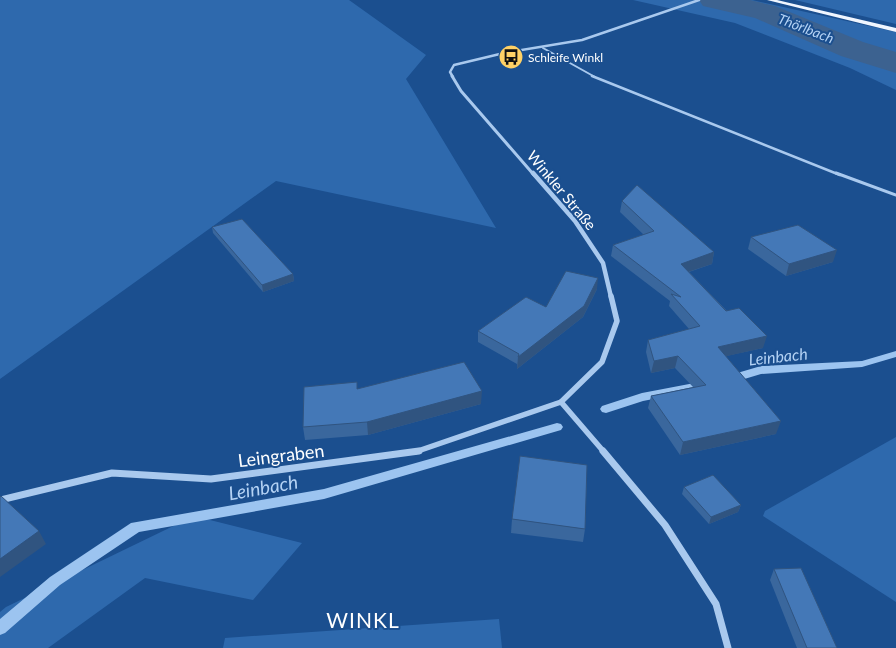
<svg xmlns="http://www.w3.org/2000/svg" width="896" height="648" font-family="Lato,sans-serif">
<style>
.green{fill:#2e69ad}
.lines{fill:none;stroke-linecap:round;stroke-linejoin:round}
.stream{fill:#9cc4f0;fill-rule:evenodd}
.river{fill:#3c6290;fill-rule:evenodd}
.lane-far2{stroke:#a9c9ee;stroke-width:2}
.lane-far1{stroke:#a9c9ee;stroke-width:2.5}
.lane{stroke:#a9c9ee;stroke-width:3}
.street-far4{stroke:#a9c9ee;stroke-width:2.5}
.street-far3{stroke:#a9c9ee;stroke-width:3}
.street-far2{stroke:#a9c9ee;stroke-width:4.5}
.street-far1{stroke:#a9c9ee;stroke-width:5.5}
.street{stroke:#a9c9ee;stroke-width:7}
.primary{fill:#f0f6ff;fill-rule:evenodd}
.wall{fill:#3a679d}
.shaded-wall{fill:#305480}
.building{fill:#4478b7;stroke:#305480}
.labels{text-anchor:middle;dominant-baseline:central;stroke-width:4;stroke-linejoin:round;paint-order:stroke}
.far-poi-label{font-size:12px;fill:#fff;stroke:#1b4f8f;text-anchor:start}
.far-water-label{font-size:14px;font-style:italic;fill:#b5d3f5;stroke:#1b4f8f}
.street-label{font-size:15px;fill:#fff;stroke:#1b4f8f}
.water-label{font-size:16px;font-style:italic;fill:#b5d3f5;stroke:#1b4f8f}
.near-street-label{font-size:18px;fill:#fff;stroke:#1b4f8f}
.near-water-label{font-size:19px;font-style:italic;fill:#b5d3f5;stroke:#1b4f8f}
.near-quarter-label{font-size:21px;letter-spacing:1px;fill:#fff;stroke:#1b4f8f}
</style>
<rect width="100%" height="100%" fill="#1b4f8f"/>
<g class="green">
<path d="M 0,0 L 349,0 L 426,55 L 406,79 L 496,228 L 276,181 L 0,379 Z"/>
<path d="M 633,0 L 698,0 L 763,15 L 846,53 L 896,70 L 896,90 L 850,68 L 735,23 Z"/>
<path d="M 722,0 L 752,0 L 896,32 L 896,61 L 767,11 Z"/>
<path d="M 795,0 L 896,0 L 896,24 Z"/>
<path d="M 896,437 L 896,602 L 763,516 L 765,511 Z"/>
<path d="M 194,516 L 302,543 L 253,600 L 145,578 L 48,648 L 0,648 L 0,612 L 6,607 Z"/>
<path d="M 499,619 L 502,648 L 223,648 L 225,638 Z"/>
</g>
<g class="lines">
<g class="stream">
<path d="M 896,351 L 896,357 L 862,367 L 761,374 L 731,383 L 727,382 L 726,379 L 727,376 L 761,366 L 862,361 Z"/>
<path d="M 705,381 L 709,382 L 710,385 L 709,388 L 643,401 L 606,413 L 602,412 L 600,409 L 602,406 L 642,393 Z"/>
<path d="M 557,423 L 561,424 L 563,427 L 561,430 L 324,499 L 139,532 L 60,585 L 5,633 L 0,635 L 0,619 L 50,577 L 131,523 L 324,489 Z"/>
</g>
<path class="river" d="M 699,0 L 750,0 L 775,6 L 863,42 L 896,52 L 896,73 L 841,56 L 755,18 L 703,6 Z"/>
<path class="lane-far2" d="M 543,48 L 595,77"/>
<path class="lane-far1" d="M 592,76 L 840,175"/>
<path class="lane" d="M 836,173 L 896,195"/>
<path class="street-far4" d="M 453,77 L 450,72 L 454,65 L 504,53 L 582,40 L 699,0"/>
<path class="street-far3" d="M 452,76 L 461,91 L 534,175"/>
<path class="street-far2" d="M 533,173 L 575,221 L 603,263 L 611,297"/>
<g class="street-far1">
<path d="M 415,452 L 561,402"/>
<path d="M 604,452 L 561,402 L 602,362 L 617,321 L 611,296"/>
</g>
<g class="street">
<path d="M 603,451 L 665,525 L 716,604 L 728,648"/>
<path d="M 0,500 L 112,473 L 211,479 L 419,451"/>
</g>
<path class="primary" d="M 767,0 L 777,0 L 896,28 L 896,32 Z"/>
</g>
<g class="wall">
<path d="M 622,201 L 714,252 L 712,264 L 689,272 L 763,348 L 726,356 L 776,434 L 680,455 L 648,408 L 651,396 L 693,387 L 675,368 L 651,373 L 646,352 L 648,340 L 689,329 L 669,306 L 670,301 L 611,256 L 613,245 L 644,235 L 620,212 Z"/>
<path d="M 212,227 L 293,274 L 294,281 L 263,292 L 213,233 Z"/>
<path d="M 751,237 L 833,262 L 786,276 L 748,249 Z"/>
<path d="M 597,289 L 583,317 L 517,369 L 517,364 L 478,342 L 478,331 Z"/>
<path d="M 357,389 L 481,404 L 368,435 L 305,440 L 303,427 Z"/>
<path d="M 684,487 L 741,505 L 738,512 L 709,524 L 682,494 Z"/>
<path d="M 512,519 L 585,529 L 583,542 L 511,533 Z"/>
<path d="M 774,569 L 837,648 L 797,648 L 770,580 Z"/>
</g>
<g class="shaded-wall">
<path d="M 837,250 L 833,262 L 786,276 L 789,264 Z"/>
<path d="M 714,252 L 712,264 L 679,275 L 681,264 Z"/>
<path d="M 293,274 L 294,281 L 263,292 L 262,285 Z"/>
<path d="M 598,278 L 597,289 L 583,317 L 517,369 L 518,357 Z"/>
<path d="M 767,336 L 763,348 L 714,359 L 718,347 Z"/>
<path d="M 678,356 L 675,368 L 651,373 L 654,361 Z"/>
<path d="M 482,391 L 481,404 L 368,435 L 367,422 Z"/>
<path d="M 781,421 L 776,434 L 680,455 L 683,442 Z"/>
<path d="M 741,505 L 738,512 L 709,524 L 711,517 Z"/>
<path d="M 39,531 L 46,544 L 0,577 L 0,559 Z"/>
</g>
<g class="building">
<path d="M 637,185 L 714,252 L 681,264 L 726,311 L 739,308 L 767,336 L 718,347 L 781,421 L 683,442 L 651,396 L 706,385 L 678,356 L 654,361 L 648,340 L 700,326 L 671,294 L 681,297 L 613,245 L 654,231 L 622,201 Z"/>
<path d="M 242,219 L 293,274 L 262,285 L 212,227 Z"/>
<path d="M 798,225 L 837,250 L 789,264 L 751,237 Z"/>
<path d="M 566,271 L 598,278 L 584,306 L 518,357 L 519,354 L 478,331 L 526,297 L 546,307 Z"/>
<path d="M 464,362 L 482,391 L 367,422 L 303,427 L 304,387 L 357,382 L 357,389 Z"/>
<path d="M 520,456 L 587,465 L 585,529 L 512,519 Z"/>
<path d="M 713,475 L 741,505 L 711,517 L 684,487 Z"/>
<path d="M 1,496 L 39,531 L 0,559 L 0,497 Z"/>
<path d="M 801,568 L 837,648 L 807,648 L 774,569 Z"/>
</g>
<defs>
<symbol id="bus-disc" viewBox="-11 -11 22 22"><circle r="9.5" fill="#ffd166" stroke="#1b4f8f"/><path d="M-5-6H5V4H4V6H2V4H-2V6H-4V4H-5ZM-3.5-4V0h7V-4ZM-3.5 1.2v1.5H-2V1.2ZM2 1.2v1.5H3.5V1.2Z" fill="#111"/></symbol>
</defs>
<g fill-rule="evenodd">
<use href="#bus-disc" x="497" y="43" width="28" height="28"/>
</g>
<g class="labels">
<g class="far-poi-label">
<text x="528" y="57">Schleife Winkl</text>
</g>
<g class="far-water-label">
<text transform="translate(806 28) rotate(21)">Thörlbach</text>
</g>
<g class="street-label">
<text transform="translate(562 190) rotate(50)">Winkler Straße</text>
</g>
<g class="water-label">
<text transform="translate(778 356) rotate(-6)">Leinbach</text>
</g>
<g class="near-street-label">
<text transform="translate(281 455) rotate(-7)">Leingraben</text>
</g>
<g class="near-water-label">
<text transform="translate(263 487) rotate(-10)">Leinbach</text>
</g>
<g class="near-quarter-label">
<text x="363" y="619">WINKL</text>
</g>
</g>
</svg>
